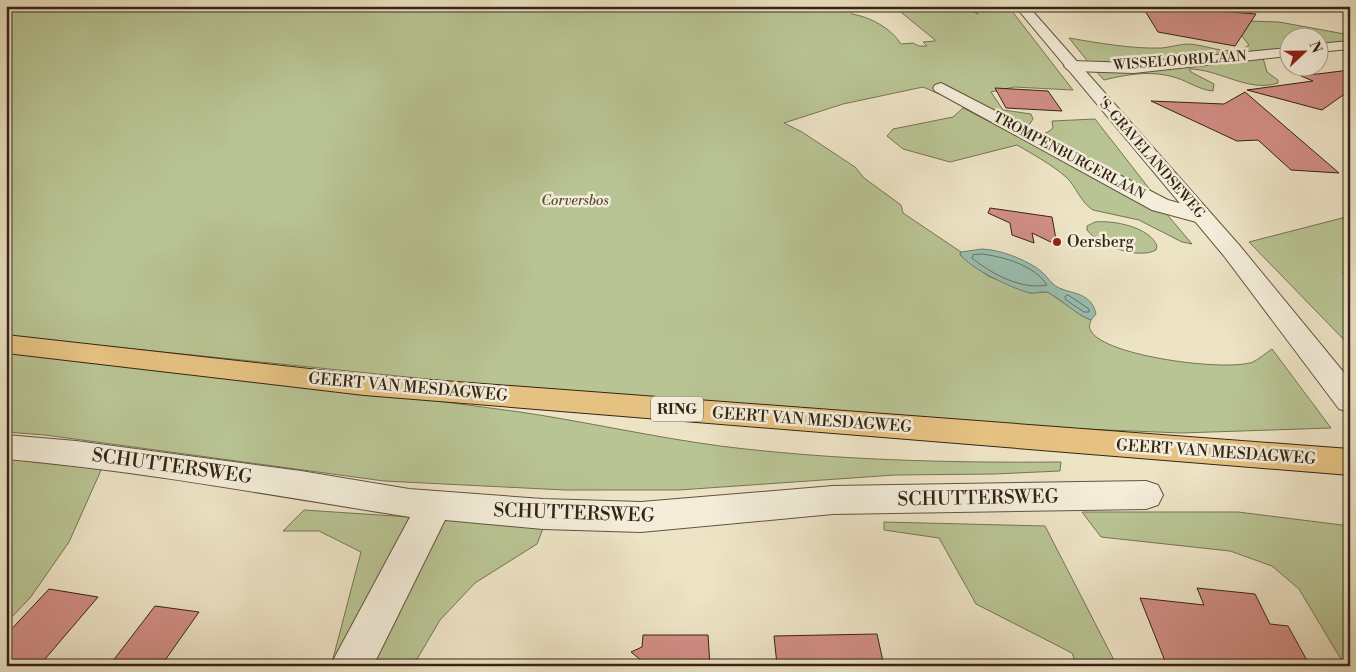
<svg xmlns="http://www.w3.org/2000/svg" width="1356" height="672" font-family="'Libre Bodoni',serif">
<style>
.green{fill:#b9c494;stroke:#767454;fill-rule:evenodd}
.water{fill:#9abfaf;stroke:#718171}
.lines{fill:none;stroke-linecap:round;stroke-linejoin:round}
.shore{stroke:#677262;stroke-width:1}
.building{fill:#d18e85;stroke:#342415}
.minor-casing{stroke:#625441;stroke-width:2}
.tertiary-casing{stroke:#625441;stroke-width:2}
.primary-casing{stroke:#342415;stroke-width:2}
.minor{fill:#f3edd9;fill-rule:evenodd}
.tertiary{fill:#f3edd9;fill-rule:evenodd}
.primary{fill:#e6c282;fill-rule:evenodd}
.poi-dot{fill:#8f2418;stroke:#f3edd9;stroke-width:2}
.labels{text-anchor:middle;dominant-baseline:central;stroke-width:5;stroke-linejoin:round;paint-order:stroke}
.far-street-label{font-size:14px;fill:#342415;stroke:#f3edd9}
.far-park-label{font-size:14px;font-style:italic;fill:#554c35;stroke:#f3edd9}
.shield{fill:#f3edd9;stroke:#6d6050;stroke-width:1}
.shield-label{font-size:15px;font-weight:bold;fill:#342415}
.poi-label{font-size:16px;fill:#342415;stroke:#f3edd9;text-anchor:start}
.street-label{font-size:16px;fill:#342415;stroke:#f3edd9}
.near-street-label{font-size:19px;fill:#342415;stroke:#f3edd9}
</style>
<rect width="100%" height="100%" fill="#ede3c5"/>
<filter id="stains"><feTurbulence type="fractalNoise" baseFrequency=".004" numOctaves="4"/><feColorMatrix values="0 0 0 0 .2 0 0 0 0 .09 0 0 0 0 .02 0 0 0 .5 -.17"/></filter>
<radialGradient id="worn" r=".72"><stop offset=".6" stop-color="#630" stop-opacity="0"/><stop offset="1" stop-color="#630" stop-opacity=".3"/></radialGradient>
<g class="green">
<path d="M 6,6 L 959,6 L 978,14 L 969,6 L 1008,6 L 1073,90 L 1014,87 L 991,92 L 1003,110 L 1031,114 L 1033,119 L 1029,125 L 1011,125 L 923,87 L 843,104 L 784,123 L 802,132 L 855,167 L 864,178 L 901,205 L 903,213 L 961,252 L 960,254 L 961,256 L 988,276 L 1031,293 L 1048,292 L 1082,316 L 1091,320 C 1090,324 1088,327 1091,331 C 1104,356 1226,372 1253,362 C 1259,359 1266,353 1272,349 L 1331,428 L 1181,433 L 889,421 L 508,391 L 437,380 L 6,336 ZM 897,9 L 935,40 L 935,41 L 923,42 L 927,46 L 919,46 L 913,43 L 901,44 C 891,28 870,17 852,14 L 852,11 Z"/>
<path d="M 1247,21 L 1279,22 L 1350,35 L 1350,41 L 1319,45 L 1318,38 L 1288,38 L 1288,49 C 1222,57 1156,65 1089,63 L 1069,38 C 1099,43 1131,49 1162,48 C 1171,47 1180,44 1189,44 C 1208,45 1232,58 1249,45 L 1242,36 L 1221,30 Z"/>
<path d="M 1263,58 L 1267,72 L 1278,80 L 1278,83 C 1249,93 1219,69 1189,69 L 1191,72 L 1214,84 L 1213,91 C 1200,90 1189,82 1177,78 C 1152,70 1129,74 1104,80 L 1094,69 Z"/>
<path d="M 963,108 L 1165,212 L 1192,244 L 1182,242 L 1139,220 L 1093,210 C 1081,203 1076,186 1066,177 C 1051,164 1034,155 1017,145 L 950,162 L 903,149 L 887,136 L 893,129 L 953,117 Z"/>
<path d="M 1095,119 L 1155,196 L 1037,136 L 1048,132 L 1053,128 L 1052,121 Z"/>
<path d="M 1350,216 L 1350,272 L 1342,272 L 1350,278 L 1350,346 L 1249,242 Z"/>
<path d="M 1095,222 C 1113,220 1150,227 1157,246 L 1156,250 C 1138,260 1098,245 1087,230 L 1087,226 Z"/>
<path d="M 6,349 C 178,369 349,389 520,412 C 587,422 653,437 720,446 C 832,460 947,463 1061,462 L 1060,471 L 995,474 L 895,475 L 679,490 L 565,490 L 384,481 L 45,435 L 6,432 Z"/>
<path d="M 6,457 L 102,468 L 69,542 L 30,598 L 6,623 Z"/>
<path d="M 304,510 L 544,526 L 537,544 L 475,583 L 440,620 L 413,666 L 331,666 L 361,552 L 319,531 L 283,531 Z"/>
<path d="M 1082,512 L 1238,512 L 1350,526 L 1350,666 L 1345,666 L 1299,589 L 1272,566 L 1230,551 L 1101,537 Z"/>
<path d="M 884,522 L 1045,526 L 1117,666 L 1077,666 L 1072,653 L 976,604 L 939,538 L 884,530 Z"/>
</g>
<path class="water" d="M 982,249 C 1001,250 1021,258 1037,268 C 1044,273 1048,279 1053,284 C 1065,295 1091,289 1096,314 L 1091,320 C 1075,314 1064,301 1049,293 C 1044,290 1036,294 1030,293 C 1013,289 969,268 960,254 L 961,252 Z"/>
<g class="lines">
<g class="shore">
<path d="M 982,254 C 1004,257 1034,265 1047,285 C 1021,290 992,274 972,258 L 973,255 Z"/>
<path d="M 1068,295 L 1089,309 L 1089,312 L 1084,312 L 1066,300 L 1065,297 Z"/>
</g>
</g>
<g class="building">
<path d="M 1142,6 L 1152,6 L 1256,14 L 1235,46 L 1158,32 Z"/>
<path d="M 1350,70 L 1350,94 L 1346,93 L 1322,110 L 1247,90 L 1313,81 L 1301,76 Z"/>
<path d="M 995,88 L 1048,91 L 1062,111 L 1006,108 Z"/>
<path d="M 1245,92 L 1339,173 L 1291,170 L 1258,140 L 1237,141 L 1151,101 L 1224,104 Z"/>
<path d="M 990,208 L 1052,217 L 1057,245 L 1032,233 L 1034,243 L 1012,235 L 1010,223 L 988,213 Z"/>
<path d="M 1197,588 L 1255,594 L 1270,624 L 1288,626 L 1310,666 L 1184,666 L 1183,663 L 1165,661 L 1140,598 L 1204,605 Z"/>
<path d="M 49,589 L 98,597 L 39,666 L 6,666 L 6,635 Z"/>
<path d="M 155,606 L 199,612 L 161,666 L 109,666 Z"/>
<path d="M 877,634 L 884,666 L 777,665 L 774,636 Z"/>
<path d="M 643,635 L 708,635 L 710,666 L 648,666 L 631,652 L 642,647 Z"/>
</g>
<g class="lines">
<defs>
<g id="minor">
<path d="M 1350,41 L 1350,49 L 1318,52 L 1318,44 Z"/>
<path d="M 1288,48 L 1288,56 L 1134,73 L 1072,71 L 1067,69 L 1064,66 L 1067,63 L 1072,61 L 1134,63 Z"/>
<path d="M 941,83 L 1168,200 L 1208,211 L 1211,216 L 1208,221 L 1200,223 L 1152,210 L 935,91 L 933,88 L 935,85 Z"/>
<path d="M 6,435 L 76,441 L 301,471 L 409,489 L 543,499 L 641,502 L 833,486 L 1146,481 L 1158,485 L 1163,495 L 1158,505 L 1146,509 L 833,514 L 641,532 L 543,529 L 445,520 L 373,666 L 330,666 L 410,517 C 275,496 142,471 6,459 Z"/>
</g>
<path id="tertiary" d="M 1015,6 L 1028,6 L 1240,246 L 1350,380 L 1350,412 L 1339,409 L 1224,256 Z"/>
<path id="primary" d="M 6,335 L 364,375 L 1350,449 L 1350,475 L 364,395 L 6,353 Z"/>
</defs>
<use href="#minor" class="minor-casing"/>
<use href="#tertiary" class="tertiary-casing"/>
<use href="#primary" class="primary-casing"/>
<use href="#minor" class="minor"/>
<use href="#tertiary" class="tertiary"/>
<use href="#primary" class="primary"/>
</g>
<circle class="poi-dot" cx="1057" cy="242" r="5"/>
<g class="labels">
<g class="far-street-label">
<text transform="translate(1180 61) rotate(-4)">WISSELOORDLAAN</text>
<text transform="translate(1069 156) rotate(28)">TROMPENBURGERLAAN</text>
<text transform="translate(1151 158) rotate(49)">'S-GRAVELANDSEWEG</text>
</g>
<g class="far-park-label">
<text x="575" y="201">Corversbos</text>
</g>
<rect class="shield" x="651" y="396.5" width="52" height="25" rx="4"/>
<g class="shield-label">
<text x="677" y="409">RING</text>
</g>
<g class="poi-label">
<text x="1067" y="242">Oersberg</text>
</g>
<g class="street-label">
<text transform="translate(408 387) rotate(5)">GEERT VAN MESDAGWEG</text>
<text transform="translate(812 420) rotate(4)">GEERT VAN MESDAGWEG</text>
<text transform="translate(1216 452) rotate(4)">GEERT VAN MESDAGWEG</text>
</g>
<g class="near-street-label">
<text transform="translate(172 466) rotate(8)">SCHUTTERSWEG</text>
<text transform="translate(978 498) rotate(-1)">SCHUTTERSWEG</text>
<text transform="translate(574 513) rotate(2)">SCHUTTERSWEG</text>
</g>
</g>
<rect width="1356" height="672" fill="none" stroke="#ede3c5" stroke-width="25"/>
<rect x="8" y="8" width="1341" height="657" fill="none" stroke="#342415" stroke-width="2.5"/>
<rect x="12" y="12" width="1331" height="647" fill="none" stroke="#342415"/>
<g transform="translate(1304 52) rotate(68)"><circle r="24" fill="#f3edd9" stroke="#a79d8b"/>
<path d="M0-4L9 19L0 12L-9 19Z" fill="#8f2418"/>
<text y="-8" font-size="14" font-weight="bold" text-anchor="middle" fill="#342415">N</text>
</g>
<rect width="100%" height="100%" filter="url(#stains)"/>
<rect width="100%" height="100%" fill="url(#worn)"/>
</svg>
